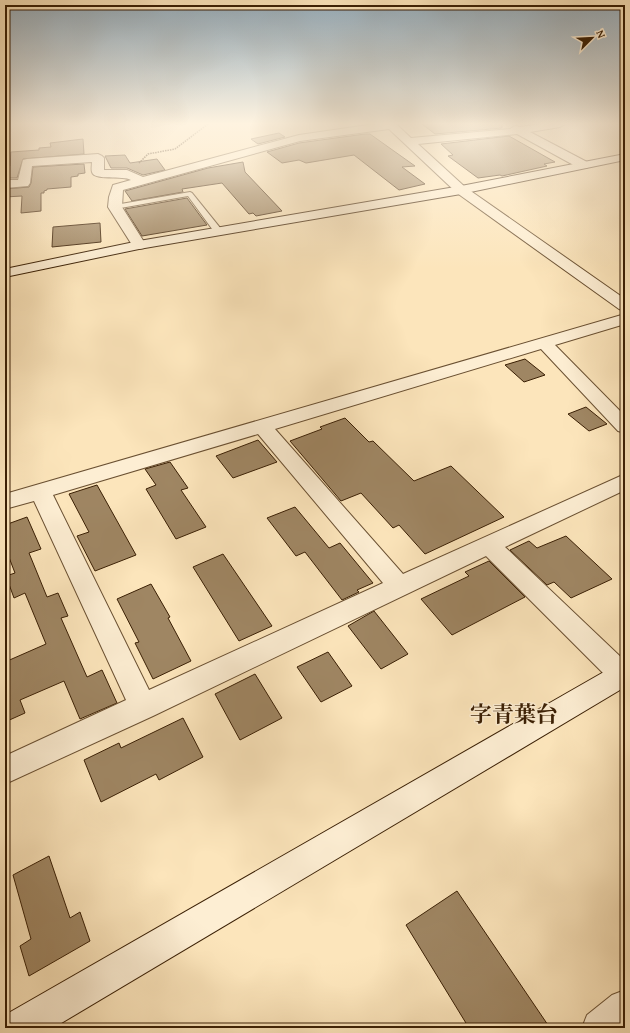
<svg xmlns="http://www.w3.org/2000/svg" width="630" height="1033" font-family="'Gentium Book Plus','Noto Serif JP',serif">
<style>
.building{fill:#9f8663;stroke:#3a1f04}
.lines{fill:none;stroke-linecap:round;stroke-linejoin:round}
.lane-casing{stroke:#6a5032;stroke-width:2}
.street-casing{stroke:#6a5032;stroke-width:2}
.secondary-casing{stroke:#3a1f04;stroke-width:2}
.path{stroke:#3a1f04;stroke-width:1.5;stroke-dasharray:1.5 1;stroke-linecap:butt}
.lane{fill:#fdeed3;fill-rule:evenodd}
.street{fill:#fdeed3;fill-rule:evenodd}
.secondary{fill:#fdeed3;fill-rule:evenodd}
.labels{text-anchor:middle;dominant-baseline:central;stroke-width:3;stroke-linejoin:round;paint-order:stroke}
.near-quarter-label{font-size:22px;font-weight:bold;fill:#3a1f04;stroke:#fdeed3}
</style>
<rect width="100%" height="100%" fill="#fce5bb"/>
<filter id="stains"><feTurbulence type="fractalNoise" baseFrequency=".005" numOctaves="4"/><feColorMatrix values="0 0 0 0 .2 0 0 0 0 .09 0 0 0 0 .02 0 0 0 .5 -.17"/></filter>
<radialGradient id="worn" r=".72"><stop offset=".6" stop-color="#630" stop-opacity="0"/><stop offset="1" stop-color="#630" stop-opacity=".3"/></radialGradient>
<g class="building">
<path d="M 422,124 L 502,124 L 502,128 L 435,134 Z"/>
<path d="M 279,133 L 285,137 L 258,144 L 251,139 Z"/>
<path d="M 365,134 L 370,134 L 415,166 L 402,167 L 425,184 L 399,190 L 354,155 L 306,163 L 299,160 L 282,163 L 267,152 L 299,143 Z"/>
<path d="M 509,136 L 555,162 L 544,164 L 547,166 L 502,176 L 500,175 L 478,178 L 448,156 L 453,155 L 441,144 Z"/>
<path d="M 83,139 L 84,154 L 23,159 L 17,178 L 5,178 L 5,167 L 10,166 L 11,152 L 39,150 L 39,148 L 51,147 L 50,143 Z"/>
<path d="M 125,155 L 130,163 L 157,159 L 165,170 L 143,175 L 127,168 L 111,168 L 105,156 Z"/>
<path d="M 243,162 L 245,172 L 282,211 L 256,216 L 253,213 L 249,214 L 222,183 L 182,189 L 183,192 L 132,201 L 125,191 L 208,168 Z"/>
<path d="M 84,164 L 85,173 L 78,174 L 78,176 L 71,177 L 71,187 L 47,189 L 47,190 L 44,191 L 44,193 L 41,193 L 41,211 L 21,213 L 22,196 L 5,197 L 5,189 L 29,187 L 31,183 L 33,167 Z"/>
<path d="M 187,198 L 207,225 L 142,236 L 125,209 Z"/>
<path d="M 100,223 L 101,242 L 52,247 L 53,227 Z"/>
<path d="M 525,359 L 545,375 L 524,382 L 505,365 Z"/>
<path d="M 586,407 L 607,424 L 589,431 L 568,414 Z"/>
<path d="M 345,418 L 369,442 L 373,441 L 414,481 L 451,466 L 504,517 L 425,554 L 399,525 L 393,528 L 361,493 L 341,501 L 290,441 L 322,429 L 320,427 Z"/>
<path d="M 258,440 L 277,462 L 233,478 L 216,456 Z"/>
<path d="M 170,462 L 188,488 L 181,490 L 206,527 L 176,539 L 146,489 L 156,485 L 145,469 Z"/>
<path d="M 97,485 L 136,555 L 95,571 L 77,536 L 89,532 L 69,494 Z"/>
<path d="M 295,507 L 329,548 L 340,543 L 373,583 L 357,590 L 359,592 L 342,600 L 305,552 L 296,556 L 267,518 Z"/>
<path d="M 27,517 L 41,549 L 29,553 L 47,597 L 58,593 L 68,616 L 61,618 L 87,677 L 102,670 L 117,703 L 80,719 L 64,681 L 20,700 L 25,713 L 5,722 L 5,662 L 46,644 L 25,593 L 14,598 L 6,576 L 15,573 L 5,547 L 5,525 Z"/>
<path d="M 566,536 L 612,579 L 571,598 L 554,582 L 547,585 L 510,550 L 529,541 L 537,548 Z"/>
<path d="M 223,554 L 272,626 L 239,641 L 193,567 Z"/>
<path d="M 489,561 L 525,597 L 452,635 L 421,599 L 469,576 L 465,572 Z"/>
<path d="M 151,584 L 170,617 L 168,618 L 191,661 L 153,679 L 135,643 L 139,642 L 117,599 Z"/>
<path d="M 374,611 L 408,654 L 381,669 L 348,626 Z"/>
<path d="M 328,652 L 352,686 L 321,702 L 297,667 Z"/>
<path d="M 255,674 L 282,718 L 240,740 L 215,694 Z"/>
<path d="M 183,718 L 203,757 L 159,780 L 156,774 L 101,802 L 84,760 L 119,743 L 121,748 Z"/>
<path d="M 49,856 L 70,918 L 80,912 L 90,941 L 29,976 L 20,946 L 31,939 L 13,875 Z"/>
<path d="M 457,891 L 550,1028 L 469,1028 L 406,925 Z"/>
</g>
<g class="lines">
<defs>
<path id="lane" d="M 190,192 L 192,193 L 221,229 L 221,233 L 215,233 L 188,196 L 115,209 L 111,207 L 115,205 Z"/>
<g id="street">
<path d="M 375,124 L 396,124 L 411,138 L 510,129 L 515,126 L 520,127 L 541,124 L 565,124 L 560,127 L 530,132 L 587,162 L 589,165 L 587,168 L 579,168 L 517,134 L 418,144 L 465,187 L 625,299 L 625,311 L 619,309 L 457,193 L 389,129 L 300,141 L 123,190 L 122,207 L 146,245 L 144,248 L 139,249 L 134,248 L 108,207 L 109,197 L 113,185 L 131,180 C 123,175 94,181 92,172 C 91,169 92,165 92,162 L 32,166 L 30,183 L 28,186 L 5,188 L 5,180 L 18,180 L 23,160 L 27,159 L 98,154 L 102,156 L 104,158 L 104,170 L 127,170 L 143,177 L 299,135 Z"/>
<path d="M 625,314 L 625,324 L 555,345 L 625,416 L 625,433 L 618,431 L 541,349 L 275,429 L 403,574 L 625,474 L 625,490 L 505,547 L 625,661 L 625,689 L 616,686 L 486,556 L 153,716 L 5,784 L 5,756 L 126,700 L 34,501 L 5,509 L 5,494 ZM 258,434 L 383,583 L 149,690 L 53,495 Z"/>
<path d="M 625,990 L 625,1028 L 582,1028 L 587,1015 L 612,995 Z"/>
</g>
<g id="secondary">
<path d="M 625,154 L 625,160 L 461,194 L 139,249 L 5,277 L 5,269 L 139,241 L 461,186 Z"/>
<path d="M 625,662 L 625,687 L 53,1028 L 5,1028 L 5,1015 L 616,665 Z"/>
</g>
</defs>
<use href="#lane" class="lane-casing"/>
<use href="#street" class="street-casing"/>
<use href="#secondary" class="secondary-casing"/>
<path class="path" d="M 139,163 L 148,154 L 175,149 L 208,124"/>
<use href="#lane" class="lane"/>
<use href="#street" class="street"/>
<use href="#secondary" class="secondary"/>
</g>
<linearGradient id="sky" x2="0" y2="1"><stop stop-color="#95adbd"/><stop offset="0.46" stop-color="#fef3e0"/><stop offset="1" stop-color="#fef3e0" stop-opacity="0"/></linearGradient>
<rect width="630" height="269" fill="url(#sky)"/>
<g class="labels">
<g class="near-quarter-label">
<text x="514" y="714">字青葉台</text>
</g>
</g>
<rect width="630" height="1033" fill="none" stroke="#fce5bb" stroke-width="20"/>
<rect x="6" y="6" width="618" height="1021" fill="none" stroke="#3a1f04" stroke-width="2"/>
<rect x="10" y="10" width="610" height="1013" fill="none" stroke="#3a1f04"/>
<g transform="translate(592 38) rotate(66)" stroke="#fdeed3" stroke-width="3" paint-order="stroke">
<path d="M0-3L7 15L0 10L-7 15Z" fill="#3a1f04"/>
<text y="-6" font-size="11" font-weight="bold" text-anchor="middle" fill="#3a1f04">N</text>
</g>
<rect width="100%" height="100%" filter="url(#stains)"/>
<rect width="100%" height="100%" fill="url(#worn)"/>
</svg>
